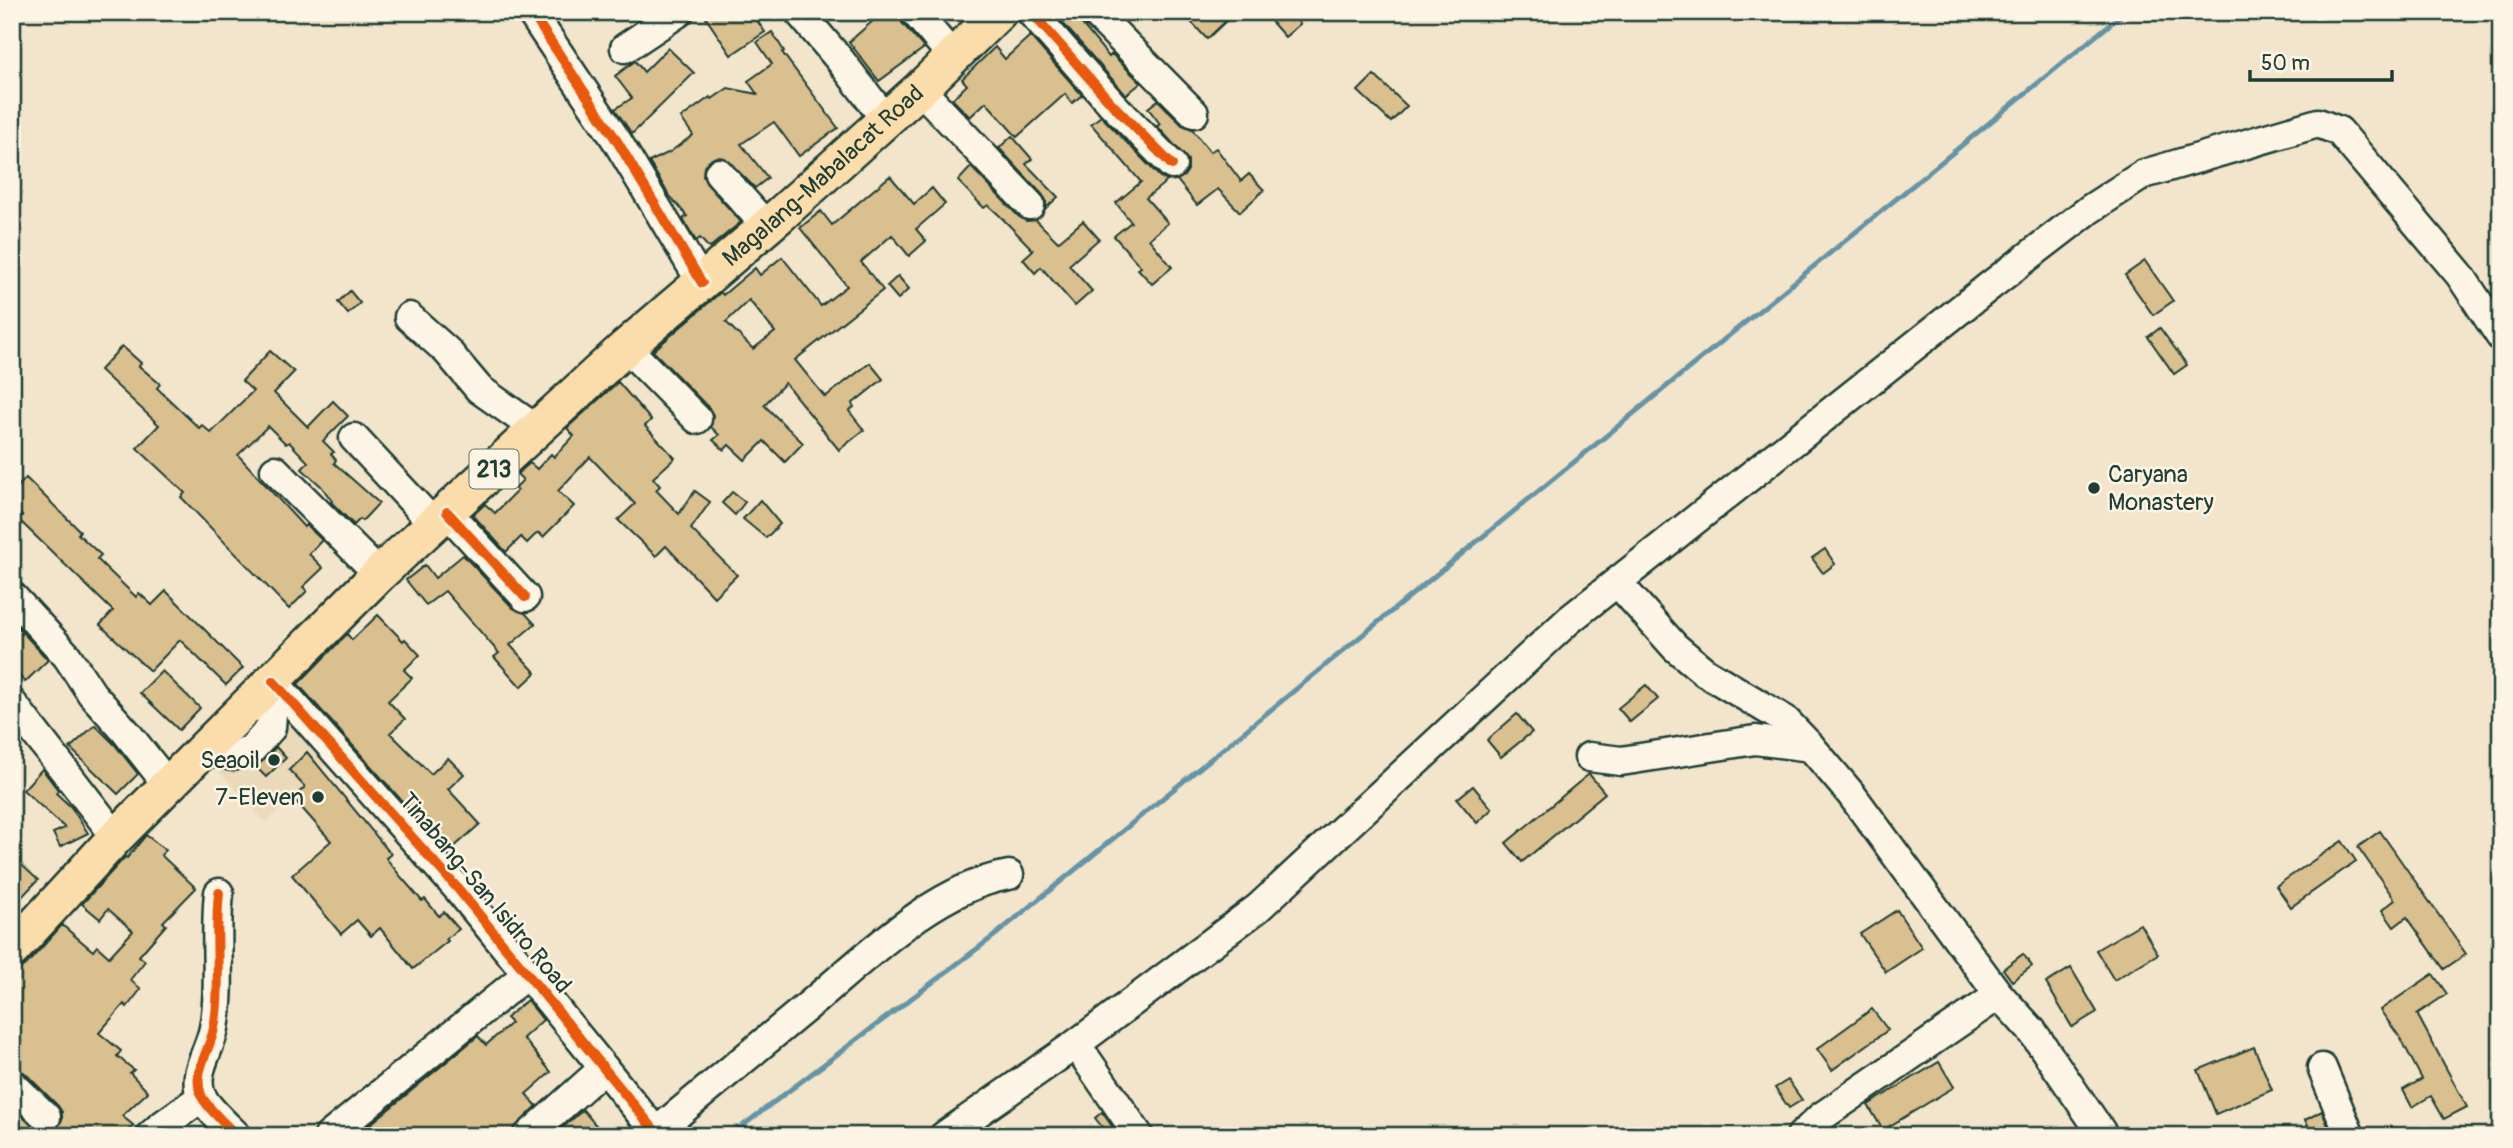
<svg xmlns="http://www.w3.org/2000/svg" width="2513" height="1148" font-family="Pangolin,sans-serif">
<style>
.built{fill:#ebdab9}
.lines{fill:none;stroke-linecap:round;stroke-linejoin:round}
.stream{stroke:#6694a7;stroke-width:5}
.building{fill:#dabf8f;stroke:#1f3d34;stroke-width:2;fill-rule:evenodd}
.minor-casing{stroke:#1f3d34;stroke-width:33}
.major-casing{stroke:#1f3d34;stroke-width:40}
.minor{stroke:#fcf5e5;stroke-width:28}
.major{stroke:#fbddab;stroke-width:35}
.cycleway-casing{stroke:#fcf5e5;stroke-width:15}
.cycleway{stroke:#e8590c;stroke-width:10}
.poi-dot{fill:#1f3d34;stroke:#fcf5e5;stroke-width:2.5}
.labels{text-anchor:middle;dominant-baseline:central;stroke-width:5;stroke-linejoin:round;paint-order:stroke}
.shield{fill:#fcf5e5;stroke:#617469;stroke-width:2}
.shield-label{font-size:23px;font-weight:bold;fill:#1f3d34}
.street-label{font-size:24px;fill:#1f3d34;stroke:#fcf5e5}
.poi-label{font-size:24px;fill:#1f3d34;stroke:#fcf5e5;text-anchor:end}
</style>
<rect width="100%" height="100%" fill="#f2e5cb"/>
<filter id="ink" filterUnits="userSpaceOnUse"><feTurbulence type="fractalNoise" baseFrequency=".0143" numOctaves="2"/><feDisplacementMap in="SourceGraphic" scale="14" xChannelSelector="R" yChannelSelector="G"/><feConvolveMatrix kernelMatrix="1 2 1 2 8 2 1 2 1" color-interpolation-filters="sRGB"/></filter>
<g filter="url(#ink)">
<path class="built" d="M 280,700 L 336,755 L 266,822 L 212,764 Z"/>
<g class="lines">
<path class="stream" d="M 729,1136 L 994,936 L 2125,12"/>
</g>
<g class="building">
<path d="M 702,12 L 751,12 L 765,32 L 731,55 Z"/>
<path d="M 867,12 L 899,12 L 902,23 L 924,48 L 879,81 L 849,42 L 874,20 Z"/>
<path d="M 1053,12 L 1072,12 L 1109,57 L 1112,54 L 1141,83 L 1126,95 Z"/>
<path d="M 1182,12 L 1220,12 L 1227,20 L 1207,39 Z"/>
<path d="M 1263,12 L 1290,12 L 1300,24 L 1285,37 Z"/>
<path d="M 772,32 L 784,51 L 782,52 L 838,128 L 799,156 L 774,122 L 741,144 L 768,178 L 755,188 L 725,158 L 716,157 L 708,161 L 704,167 L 703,176 L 706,183 L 741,222 L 709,248 L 700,238 L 696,241 L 683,219 L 687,216 L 669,195 L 649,162 L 670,152 L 693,135 L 681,118 L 710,97 L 712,99 L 728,88 L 757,94 L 748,81 L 772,64 L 757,42 Z"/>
<path d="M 1030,36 L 1082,95 L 1072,103 L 1065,94 L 1017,137 L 986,102 L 970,117 L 952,99 L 967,85 L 962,79 L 995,47 L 1005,59 Z"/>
<path d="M 668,48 L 694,73 L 632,134 L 615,109 L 632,98 L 615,76 L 635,61 L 644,72 Z"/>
<path d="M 1374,75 L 1407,106 L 1391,122 L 1358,91 Z"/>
<path d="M 1158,100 L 1182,125 L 1192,129 L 1210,152 L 1216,148 L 1241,181 L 1249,174 L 1264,190 L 1240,212 L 1218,189 L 1197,205 L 1177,180 L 1184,176 L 1188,170 L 1188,160 L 1157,126 L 1160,124 L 1148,108 Z"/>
<path d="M 1101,116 L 1160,177 L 1167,181 L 1146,198 L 1168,223 L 1149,239 L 1172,267 L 1152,284 L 1138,269 L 1141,267 L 1114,236 L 1131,222 L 1116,203 L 1141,182 L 1091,124 Z"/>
<path d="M 1012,136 L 1032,159 L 1026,164 L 1058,197 L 1046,208 L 1046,200 L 1042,194 L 999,148 Z"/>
<path d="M 971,167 L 1018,216 L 1026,221 L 1036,220 L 1058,242 L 1083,221 L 1099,239 L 1069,265 L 1092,291 L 1075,306 L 1041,267 L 1035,273 L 1023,259 L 1033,250 L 999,215 L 988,205 L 984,208 L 958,181 Z"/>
<path d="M 890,176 L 914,204 L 932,188 L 945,204 L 916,229 L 926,241 L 909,256 L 892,235 L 861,262 L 883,290 L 795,360 L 825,397 L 870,363 L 883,379 L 852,404 L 854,407 L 849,411 L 864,430 L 839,450 L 785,383 L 764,405 L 803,443 L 785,462 L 764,441 L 745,460 L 729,445 L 724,450 L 713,440 L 719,435 L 711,427 L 713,415 L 709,408 L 653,351 L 721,292 L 723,295 L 755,268 L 760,275 L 782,257 L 821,306 L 847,286 L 800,228 L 821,211 L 832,225 ZM 749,300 L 775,332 L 753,349 L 726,322 Z"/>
<path d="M 2145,261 L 2173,301 L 2153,315 L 2125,275 Z"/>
<path d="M 898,276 L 909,289 L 898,299 L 887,286 Z"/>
<path d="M 350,291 L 360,303 L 348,314 L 338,302 Z"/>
<path d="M 2160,328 L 2187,365 L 2174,374 L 2148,337 Z"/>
<path d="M 122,346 L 141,363 L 139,366 L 160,384 L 157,388 L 199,428 L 202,425 L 211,433 L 253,391 L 242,381 L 270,351 L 294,372 L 274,393 L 308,427 L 333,401 L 348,416 L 323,441 L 334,452 L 331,454 L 336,460 L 334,463 L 379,503 L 362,521 L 360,519 L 354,525 L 331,502 L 332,501 L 321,486 L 302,469 L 308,462 L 289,442 L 286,444 L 268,426 L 238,455 L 304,527 L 306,525 L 322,540 L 309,554 L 323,568 L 303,587 L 307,591 L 289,609 L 181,497 L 185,493 L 137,448 L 159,425 L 100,370 Z"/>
<path d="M 618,382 L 651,420 L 645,426 L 675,458 L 653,478 L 660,486 L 656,490 L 679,514 L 695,491 L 710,502 L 691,529 L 737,575 L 714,597 L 666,546 L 656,556 L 618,520 L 635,504 L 590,457 L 558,491 L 574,506 L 543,537 L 539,533 L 535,535 L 527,543 L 521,537 L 506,552 L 473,515 L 485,504 L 495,513 L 518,490 L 515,488 L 523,480 L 517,474 L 530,463 L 537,469 L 551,454 L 554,457 L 574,436 L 567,428 Z"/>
<path d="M 26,478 L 80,531 L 78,534 L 101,555 L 97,559 L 136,597 L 139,593 L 152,605 L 166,591 L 243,668 L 226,685 L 180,640 L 150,671 L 100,625 L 113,611 L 18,519 L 22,516 L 12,507 L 12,493 Z"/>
<path d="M 732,492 L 745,502 L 735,515 L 722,503 Z"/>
<path d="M 760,500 L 780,524 L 766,538 L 743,519 Z"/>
<path d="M 1825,549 L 1835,564 L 1823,573 L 1812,558 Z"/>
<path d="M 463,555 L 513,608 L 525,613 L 535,624 L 510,645 L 536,673 L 521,687 L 494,657 L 499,653 L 445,591 L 426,605 L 406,580 L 425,565 L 435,578 Z"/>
<path d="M 378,615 L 403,641 L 405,639 L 420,655 L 404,670 L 412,678 L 388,701 L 405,719 L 390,733 L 431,774 L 448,758 L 464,774 L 448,789 L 480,824 L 453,848 L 423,815 L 419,820 L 298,684 L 347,634 L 352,640 Z"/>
<path d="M 12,621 L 48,660 L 25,682 L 12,668 Z"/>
<path d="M 162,671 L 200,708 L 179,730 L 140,693 Z"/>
<path d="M 1646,685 L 1658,699 L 1630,722 L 1618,708 Z"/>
<path d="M 1517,714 L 1532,732 L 1501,757 L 1487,740 Z"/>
<path d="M 95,725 L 115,745 L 138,774 L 118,794 L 70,748 Z"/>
<path d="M 276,747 L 286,758 L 266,777 L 255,766 L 263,761 Z"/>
<path d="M 307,752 L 391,854 L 386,858 L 402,878 L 422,901 L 425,899 L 439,916 L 444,912 L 459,929 L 446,939 L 448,941 L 413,969 L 380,928 L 371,936 L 357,920 L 341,934 L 292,875 L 331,841 L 293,798 L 305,787 L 289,770 Z"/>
<path d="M 42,769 L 58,790 L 56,793 L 71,807 L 88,833 L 60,847 L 53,833 L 65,828 L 23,790 Z"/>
<path d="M 1589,774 L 1605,793 L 1522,862 L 1506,843 Z"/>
<path d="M 1473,786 L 1492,809 L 1477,823 L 1457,799 Z"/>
<path d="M 2380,831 L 2466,954 L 2444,969 L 2407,917 L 2394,927 L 2382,910 L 2395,900 L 2358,847 Z"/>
<path d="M 146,835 L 166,850 L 161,855 L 196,888 L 163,922 L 166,925 L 139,956 L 145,961 L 130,980 L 141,989 L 127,1007 L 124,1004 L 99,1033 L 121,1051 L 117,1056 L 134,1070 L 130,1073 L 148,1092 L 122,1116 L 133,1125 L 124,1136 L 61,1136 L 54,1131 L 62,1120 L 62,1112 L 58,1106 L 24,1072 L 12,1068 L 12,1044 L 19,1036 L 12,1029 L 12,970 L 19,969 L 27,964 L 62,925 L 93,951 L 97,946 L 109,957 L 133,931 L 108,909 L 100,919 L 82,904 L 125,857 L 127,858 Z"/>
<path d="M 2342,841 L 2356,861 L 2291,907 L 2276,886 Z"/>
<path d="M 12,856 L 38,880 L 12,907 Z"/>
<path d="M 1897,910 L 1922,948 L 1886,972 L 1860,934 Z"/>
<path d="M 2140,924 L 2158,954 L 2114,980 L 2096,950 Z"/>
<path d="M 2023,954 L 2032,966 L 2012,981 L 2003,969 Z"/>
<path d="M 2071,968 L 2097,1012 L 2072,1027 L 2046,983 Z"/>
<path d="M 2433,974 L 2447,994 L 2417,1014 L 2467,1107 L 2444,1119 L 2431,1096 L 2412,1107 L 2403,1090 L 2422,1079 L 2401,1039 L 2380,1010 Z"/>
<path d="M 527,1000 L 543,1020 L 523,1038 L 551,1072 L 526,1094 L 537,1106 L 506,1136 L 356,1136 L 478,1036 L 486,1045 L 511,1023 L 506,1018 Z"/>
<path d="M 1872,1009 L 1888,1030 L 1832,1070 L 1817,1049 Z"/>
<path d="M 2254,1047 L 2272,1090 L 2216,1114 L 2198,1070 Z"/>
<path d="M 1939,1062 L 1954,1087 L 1883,1130 L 1868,1105 Z"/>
<path d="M 1788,1080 L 1802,1100 L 1789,1108 L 1775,1088 Z"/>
<path d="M 12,1107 L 39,1132 L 35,1136 L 23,1136 L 12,1126 Z"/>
<path d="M 583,1110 L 605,1136 L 553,1136 Z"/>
<path d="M 2322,1111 L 2332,1136 L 2313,1136 L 2305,1120 Z"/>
<path d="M 1102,1112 L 1119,1136 L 1109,1136 L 1095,1118 Z"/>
</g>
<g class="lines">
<defs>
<g id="minor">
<path d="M 531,12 L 617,141 L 702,283"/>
<path d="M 799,12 L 840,60 L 886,120"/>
<path d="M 915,12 L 953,57"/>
<path d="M 1031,12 L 1112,104 L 1172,165"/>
<path d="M 1094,12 L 1194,113"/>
<path d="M 625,48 L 679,12"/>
<path d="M 920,89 L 1030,205"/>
<path d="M 719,173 L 767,227"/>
<path d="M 409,317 L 447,351 L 479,389 L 536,429"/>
<path d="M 626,347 L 697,419"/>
<path d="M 354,438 L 434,524"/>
<path d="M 275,470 L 379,574"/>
<path d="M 447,512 L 525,597"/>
<path d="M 1617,582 L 1675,647 L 1705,672 L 1785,720 L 1811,747 L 1851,794 L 1999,995 L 1821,1117 L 1801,1136"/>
<path d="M 12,596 L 67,656 L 92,694 L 126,732 L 168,785"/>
<path d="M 273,681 L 459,890 L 659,1136"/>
<path d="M 12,703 L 116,837"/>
<path d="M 205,750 L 232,756 L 251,750 L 271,728 L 272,713 L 261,693"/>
<path d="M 1589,757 L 1621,761 L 1755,740 L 1811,747"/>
<path d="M 219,893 C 214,938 222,984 214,1028 C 210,1051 192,1072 201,1095 C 206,1107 227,1126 237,1136"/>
<path d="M 1999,995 L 2032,1031 L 2104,1136"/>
<path d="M 1076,1044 L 1139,1136"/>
<path d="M 2322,1068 L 2350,1136"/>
<path d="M 12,1084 L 46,1117"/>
<path d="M 656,1132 C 707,1090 758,1047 809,1005 C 865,958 936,887 1009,875"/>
<path d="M 150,1136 L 160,1127 L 202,1097"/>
<path d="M 329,1136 L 527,974"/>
<path d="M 528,1136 L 604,1068"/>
<path d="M 944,1136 L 1076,1044 L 1258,908 L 1569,620 L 1991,285 L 2090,209 L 2144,174 L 2318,123 L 2339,131 L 2460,275 L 2501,337"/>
</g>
<g id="major">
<path id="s1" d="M 12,950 L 116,837 L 379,574 L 626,347 L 780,215 L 920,89 L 999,12"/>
</g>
</defs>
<use href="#minor" class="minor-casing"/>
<use href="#major" class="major-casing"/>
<use href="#minor" class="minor"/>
<use href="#major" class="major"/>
<defs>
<g id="cycleway">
<path d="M 531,12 L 617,141 L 702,283"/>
<path d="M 1031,12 L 1112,104 L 1172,165"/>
<path d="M 447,512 L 525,597"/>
<path d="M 273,681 L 459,890 L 659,1136"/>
<path d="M 219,893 C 214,938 222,984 214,1028 C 210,1051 192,1072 201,1095 C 206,1107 227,1126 237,1136"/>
</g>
</defs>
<use href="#cycleway" class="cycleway-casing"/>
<use href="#cycleway" class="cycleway"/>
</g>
</g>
<g class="poi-dot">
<circle cx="2094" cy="488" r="7"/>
<circle cx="274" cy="760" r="7"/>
<circle cx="318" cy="797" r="7"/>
</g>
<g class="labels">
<rect class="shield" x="469.5" y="449.5" width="49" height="39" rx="5"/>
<g class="shield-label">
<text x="494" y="469">213</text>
</g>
<g class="street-label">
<text stroke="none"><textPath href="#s1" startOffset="1122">Magalang-Mabalacat Road</textPath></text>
<text transform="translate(485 893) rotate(50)">Tinabang-San Isidro Road</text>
</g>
<g class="poi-label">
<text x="2108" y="474" text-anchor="start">Caryana<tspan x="2108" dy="28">Monastery</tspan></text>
<text x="260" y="760">Seaoil</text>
<text x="304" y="797">7-Eleven</text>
</g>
</g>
<rect width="2513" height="1148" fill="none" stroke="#fcf5e5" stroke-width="42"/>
<rect x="21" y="21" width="2471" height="1106" fill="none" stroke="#1f3d34" stroke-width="2.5" filter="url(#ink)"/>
<path d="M2250 70v10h142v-10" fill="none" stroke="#1f3d34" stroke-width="3.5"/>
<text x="2261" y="70" font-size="21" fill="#1f3d34" stroke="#fcf5e5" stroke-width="5" paint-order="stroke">50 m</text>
</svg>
